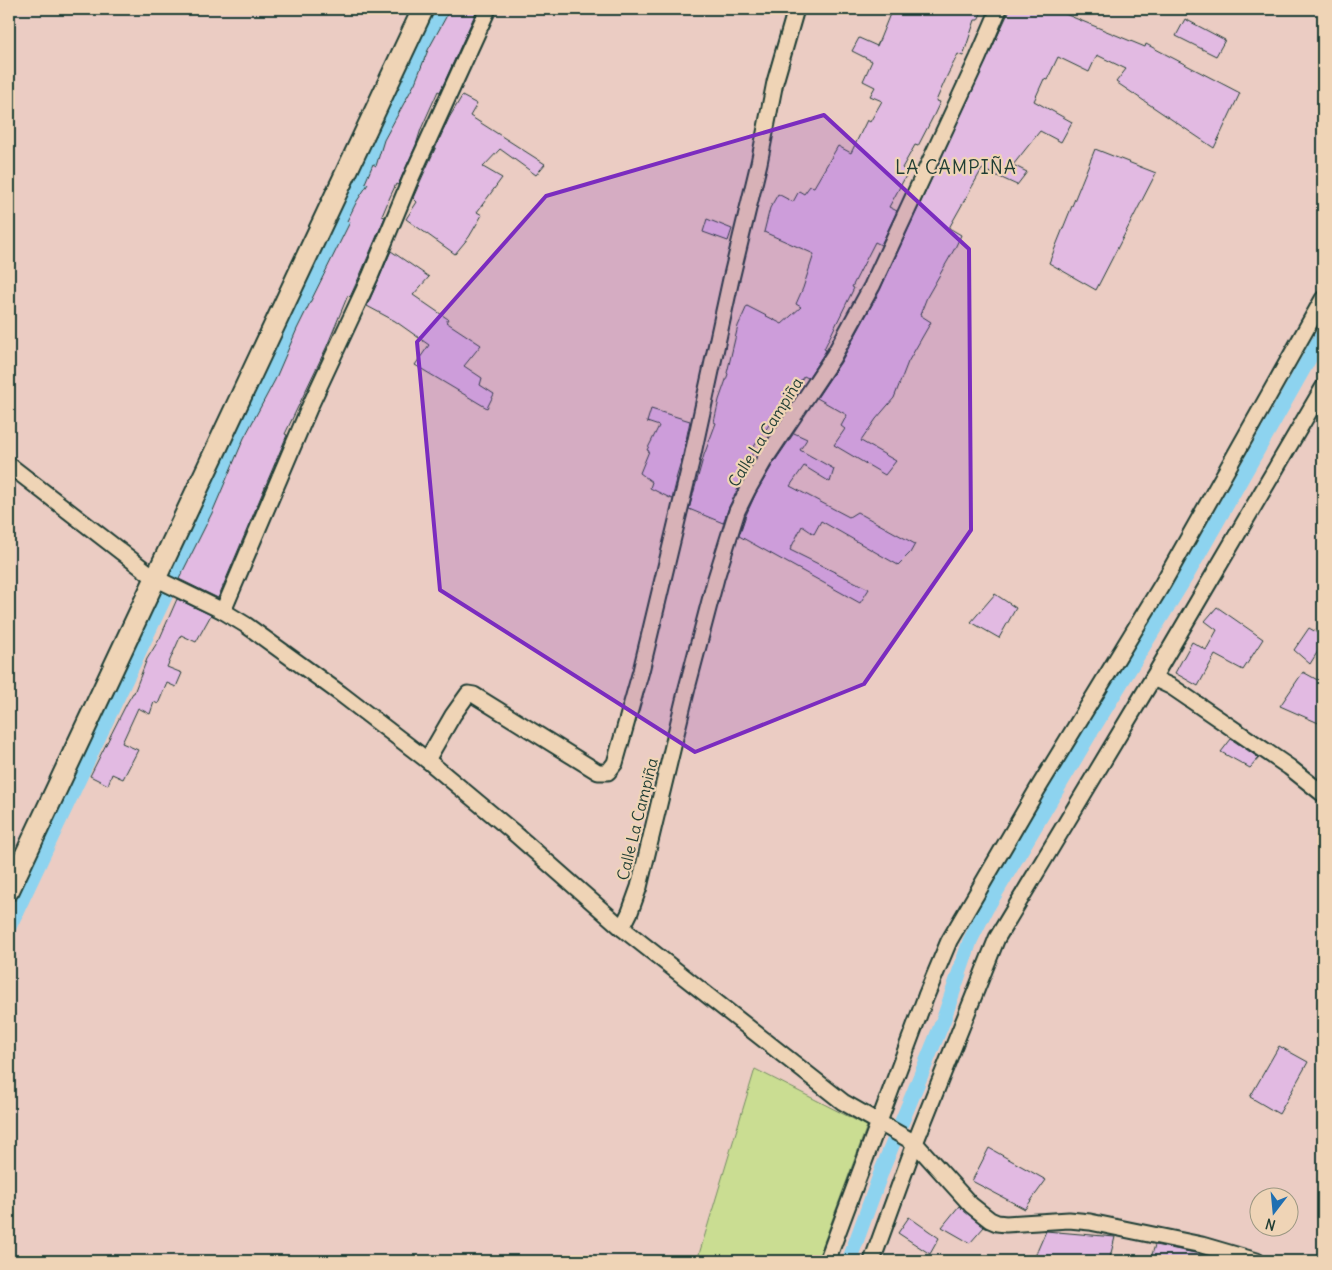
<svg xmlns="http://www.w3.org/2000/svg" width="1332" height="1270" font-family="Delius,sans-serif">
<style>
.green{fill:#cadd92;stroke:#748d63}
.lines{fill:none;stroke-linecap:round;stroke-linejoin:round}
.canal{stroke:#8dd3ef;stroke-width:15}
.building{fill:#e2bae2;stroke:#1f3d34}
.minor-casing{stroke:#1f3d34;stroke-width:19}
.major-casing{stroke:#1f3d34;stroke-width:24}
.minor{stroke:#efd4b6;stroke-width:15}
.major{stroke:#efd4b6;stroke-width:20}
.marked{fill:#7b2cbf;fill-opacity:0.2;stroke:#7b2cbf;stroke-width:4;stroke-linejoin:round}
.labels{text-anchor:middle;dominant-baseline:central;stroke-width:4.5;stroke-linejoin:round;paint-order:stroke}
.street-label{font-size:16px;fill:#1f3d34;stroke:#efd4b6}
.quarter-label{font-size:19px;letter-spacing:1px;fill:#1f3d34;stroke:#efd4b6}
</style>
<rect width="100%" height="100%" fill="#ebccc3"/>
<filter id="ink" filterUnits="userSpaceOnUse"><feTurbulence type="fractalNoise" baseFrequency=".02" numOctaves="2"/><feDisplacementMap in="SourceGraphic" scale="10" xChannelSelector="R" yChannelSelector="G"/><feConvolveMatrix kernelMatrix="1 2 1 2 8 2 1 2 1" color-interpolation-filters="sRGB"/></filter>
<g filter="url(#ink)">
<path class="green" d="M 755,1069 L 867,1126 L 817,1261 L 697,1261 Z"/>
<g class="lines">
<g class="canal">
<path d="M 9,927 L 442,9"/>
<path d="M 849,1261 L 882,1170 L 943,1021 L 970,941 L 986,909 L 1089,735 L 1188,573 L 1323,334"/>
</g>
</g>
<g class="building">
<path d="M 448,9 L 474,9 L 477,10 L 440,92 L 438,91 L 421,129 L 416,145 L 398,185 L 396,184 L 390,197 L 382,216 L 385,217 L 361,273 L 350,297 L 348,295 L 327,346 L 285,434 L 287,435 L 218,598 L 179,579 L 212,513 L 244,438 L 275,380 L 297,329 L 350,222 L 347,221 L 357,201 L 368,184 L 365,183 L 373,164 L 376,166 L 384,140 L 415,83 L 428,50 L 446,17 Z"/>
<path d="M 892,9 L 983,9 L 978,20 L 975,20 L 963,56 L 958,54 L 947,76 L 936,101 L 940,102 L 934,115 L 918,146 L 915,145 L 902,168 L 908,172 L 889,207 L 897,211 L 881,245 L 875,242 L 852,287 L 854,288 L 824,349 L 826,350 L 825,352 L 808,378 L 804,376 L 787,399 L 755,445 L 750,461 L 752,462 L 729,507 L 723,523 L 689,509 L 704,455 L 716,423 L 714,422 L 719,400 L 728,374 L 727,373 L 738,326 L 747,306 L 782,324 L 801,307 L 796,304 L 803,288 L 814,254 L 764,232 L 770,208 L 778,194 L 793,202 L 799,191 L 804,194 L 810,186 L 814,187 L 838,146 L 851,153 L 867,120 L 870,122 L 882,101 L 870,96 L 875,87 L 863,81 L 872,61 L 852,51 L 859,38 L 877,46 Z"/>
<path d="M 1010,9 L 1053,9 L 1145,47 L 1146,44 L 1240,93 L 1214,148 L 1116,82 L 1126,69 L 1097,55 L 1089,72 L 1058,57 L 1047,80 L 1044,79 L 1034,101 L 1072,122 L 1061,142 L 1040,131 L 1013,165 L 1027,172 L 1017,185 L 982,169 L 949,228 L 961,235 L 955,248 L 927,297 L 920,315 L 931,322 L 908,362 L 894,398 L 876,419 L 861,441 L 896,461 L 885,475 L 834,445 L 845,429 L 841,426 L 847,415 L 817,398 L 841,362 L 880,290 Z"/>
<path d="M 1185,19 L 1225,40 L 1216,56 L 1176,36 Z"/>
<path d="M 462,96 L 477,104 L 470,116 L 545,164 L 536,175 L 500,149 L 483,167 L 502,178 L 477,212 L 482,215 L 469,237 L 455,254 L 406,219 L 417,202 L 413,198 L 420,182 L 449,118 Z"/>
<path d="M 1095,149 L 1156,173 L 1096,290 L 1049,263 Z"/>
<path d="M 707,219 L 732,229 L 728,241 L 703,232 Z"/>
<path d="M 391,251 L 429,277 L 413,295 L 448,319 L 446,322 L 481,345 L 464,366 L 482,378 L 480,385 L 494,394 L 487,408 L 415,365 L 429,345 L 395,321 L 367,306 Z"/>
<path d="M 651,409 L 690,421 L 682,459 L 676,479 L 677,479 L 672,499 L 650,488 L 652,482 L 640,473 L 649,451 L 647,450 L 659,426 L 647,422 Z"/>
<path d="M 794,433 L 807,439 L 800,450 L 834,469 L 830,482 L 804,466 L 790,486 L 849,517 L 857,512 L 915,544 L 910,553 L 898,565 L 821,521 L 814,534 L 802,526 L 790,550 L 869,589 L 860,603 L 739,536 L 746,515 L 756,493 L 773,464 Z"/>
<path d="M 995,594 L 1016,608 L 999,638 L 971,622 Z"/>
<path d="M 177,599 L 211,615 L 196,642 L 181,635 L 167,667 L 182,673 L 176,687 L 167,683 L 158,704 L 154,702 L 150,714 L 138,708 L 122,743 L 138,750 L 123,779 L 112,774 L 108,785 L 90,776 L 127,703 L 133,693 L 134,693 L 147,659 L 160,638 Z"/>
<path d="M 1217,607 L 1263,639 L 1243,670 L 1215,655 L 1198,686 L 1175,673 L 1192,642 L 1206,650 L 1217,630 L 1205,621 Z"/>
<path d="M 1309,628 L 1323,636 L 1323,643 L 1310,664 L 1294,650 Z"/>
<path d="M 1303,672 L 1323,683 L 1323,725 L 1280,706 Z"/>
<path d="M 1231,739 L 1259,758 L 1250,768 L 1221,752 Z"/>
<path d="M 1279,1046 L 1308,1062 L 1279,1114 L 1250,1097 Z"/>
<path d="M 989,1148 L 1046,1180 L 1025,1209 L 972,1181 Z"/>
<path d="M 959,1206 L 984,1227 L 970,1243 L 942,1227 Z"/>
<path d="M 909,1217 L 939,1238 L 930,1254 L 898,1233 Z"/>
<path d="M 1046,1231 L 1115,1237 L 1109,1261 L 1033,1261 Z"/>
<path d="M 1155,1245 L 1200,1254 L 1217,1259 L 1216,1261 L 1150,1261 Z"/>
</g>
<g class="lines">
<defs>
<g id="minor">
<path d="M 9,465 L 155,578 L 223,611 L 246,625 L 341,694 L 427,760 L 512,831 L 622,928 L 843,1102 L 915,1143 L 971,1205 L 990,1220 L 997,1223 L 1006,1224 L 1069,1220 L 1090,1222 L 1202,1245 L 1257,1261"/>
<path d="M 223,611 L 310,406 L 370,277 L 411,178 L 488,9"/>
<path d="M 1153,678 L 1172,687 L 1289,767 L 1323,794"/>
<path d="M 427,760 L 453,715 L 468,694 L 474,695 L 598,772 L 608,772 L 615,763 L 641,671 L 692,458 L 731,279 L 759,163 L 775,82 L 796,9"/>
<path d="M 622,928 L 630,912 L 639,887 L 687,688 L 716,578 L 737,511 L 748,489 L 765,459 L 833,357 L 872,286 L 978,58 L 999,9"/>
<path d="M 827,1261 L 926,996 L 949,941 L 1037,790 L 1163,583 L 1323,299"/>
<path d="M 872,1261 L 915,1143 L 997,938 L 1153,678 L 1323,388"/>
</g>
<path id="major" d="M 9,890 L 423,9"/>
</defs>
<use href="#minor" class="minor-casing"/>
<use href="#major" class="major-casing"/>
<use href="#minor" class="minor"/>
<use href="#major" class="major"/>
</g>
</g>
<path class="marked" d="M 824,115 L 969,249 L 971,530 L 864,684 L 695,752 L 440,590 L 417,342 L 546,196 Z"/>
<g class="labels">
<g class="street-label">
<text transform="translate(765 432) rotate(-58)">Calle La Campiña</text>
<text transform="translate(637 819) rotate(-76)">Calle La Campiña</text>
</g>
<g class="quarter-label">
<text x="956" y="167">LA CAMPIÑA</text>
</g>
</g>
<rect width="1332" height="1270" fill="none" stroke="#efd4b6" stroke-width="30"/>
<rect x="15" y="15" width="1302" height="1240" fill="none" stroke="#1f3d34" stroke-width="2" filter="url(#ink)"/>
<g transform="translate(1274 1212) rotate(196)"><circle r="24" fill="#efd4b6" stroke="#9c9882"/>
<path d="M0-4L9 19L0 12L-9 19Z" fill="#1f6fb2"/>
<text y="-8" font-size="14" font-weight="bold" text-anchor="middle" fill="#1f3d34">N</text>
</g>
</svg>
